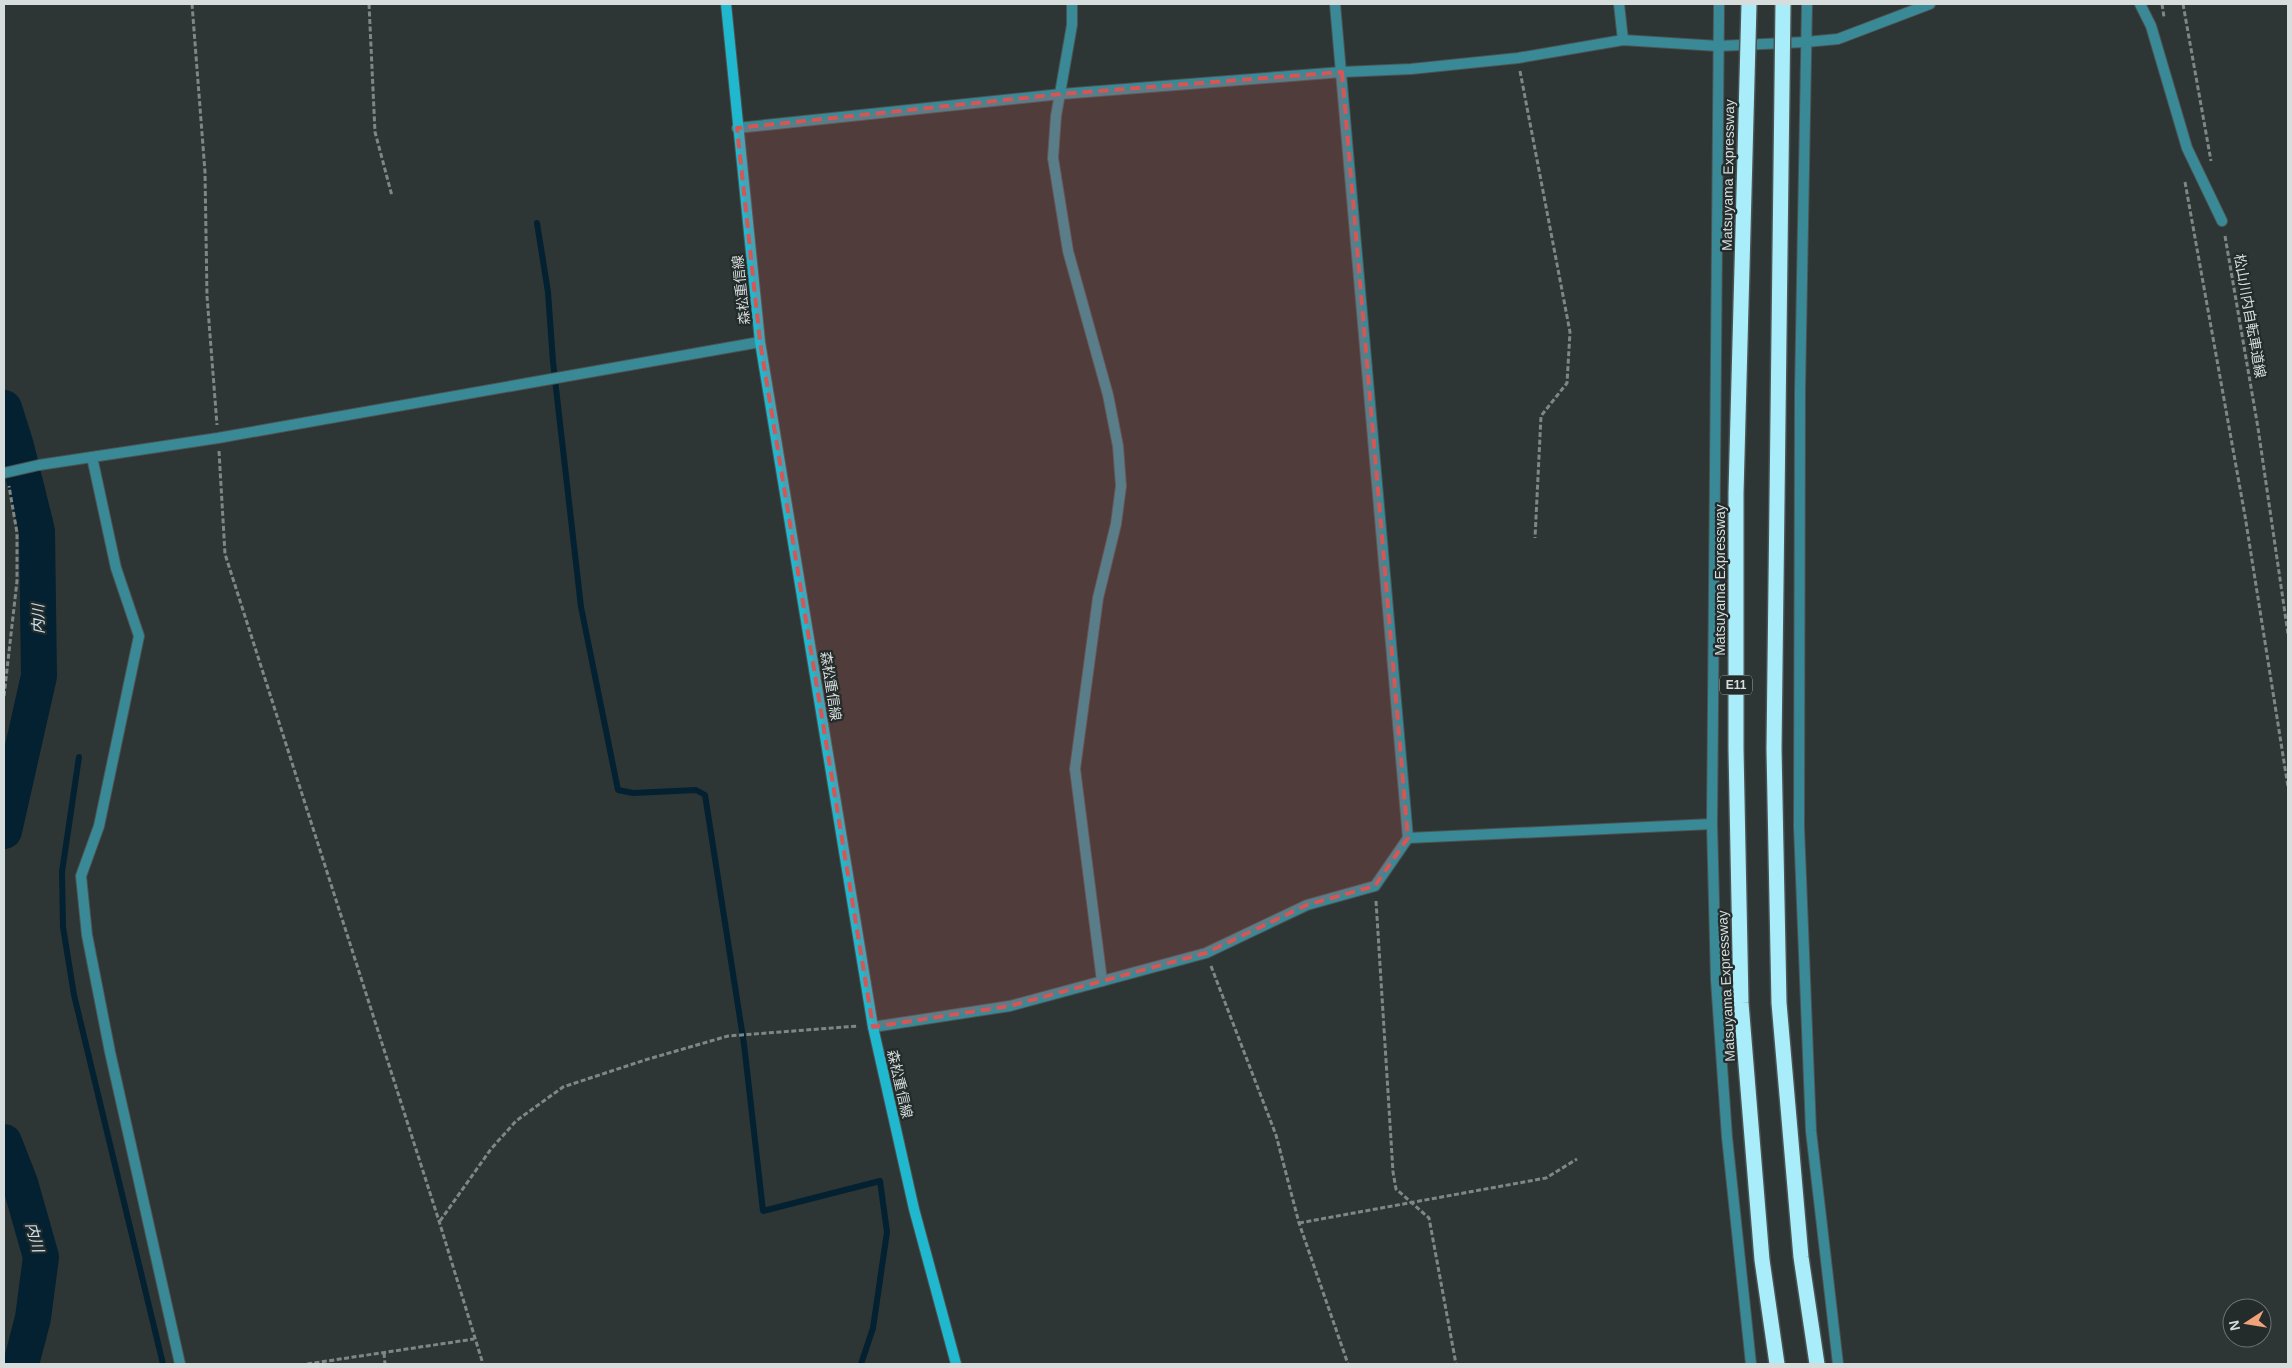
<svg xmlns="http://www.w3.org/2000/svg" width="2292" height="1368" font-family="Arial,'Noto Sans JP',sans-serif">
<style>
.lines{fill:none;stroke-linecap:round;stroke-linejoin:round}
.stream{stroke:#042132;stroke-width:6}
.river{stroke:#042132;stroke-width:36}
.street-casing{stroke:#4c5453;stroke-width:12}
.secondary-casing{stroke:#4c5453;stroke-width:12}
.path{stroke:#7f8786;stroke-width:3;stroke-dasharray:5 2.5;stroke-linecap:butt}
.street{stroke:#3a8997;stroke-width:10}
.secondary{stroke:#20b8cf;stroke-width:10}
.highway-bridge-casing{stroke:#4c5453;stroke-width:18;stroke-linecap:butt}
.highway-bridge{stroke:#a9edfb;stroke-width:15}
.marked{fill:#d65555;fill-opacity:0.2;stroke:#d65555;stroke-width:4;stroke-dasharray:10 6;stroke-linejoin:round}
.labels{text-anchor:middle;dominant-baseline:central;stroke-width:4.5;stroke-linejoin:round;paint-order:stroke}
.shield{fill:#232c2b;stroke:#a1a8a7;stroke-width:1}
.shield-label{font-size:12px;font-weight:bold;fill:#d7dddc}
.street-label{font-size:14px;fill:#d7dddc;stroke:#232c2b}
.water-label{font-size:15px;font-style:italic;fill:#d0e5f3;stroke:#232c2b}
</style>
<rect width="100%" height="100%" fill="#2d3635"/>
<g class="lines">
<g class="stream">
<path d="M 537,223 L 548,292 L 553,362 L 581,607 L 618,790 L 633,793 L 696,790 L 705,795 L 744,1044 L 763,1211 L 880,1181 L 887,1232 L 873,1328 L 861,1364"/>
<path d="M 79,757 L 62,872 L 63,927 L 74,995 L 163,1364"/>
</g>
<g class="river">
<path d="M 4,408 L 16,446 L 37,531 L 39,676 L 4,831"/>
<path d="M 4,1142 L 20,1183 L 41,1257 L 33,1318 L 21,1364"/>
</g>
<defs>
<g id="street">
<path d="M 1072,4 L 1072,25 L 1056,116 L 1053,158 L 1068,251 L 1108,395 L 1118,446 L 1121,486 L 1116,524 L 1098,598 L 1075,769 L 1102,981"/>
<path d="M 1619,4 L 1623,40"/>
<path d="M 1719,4 L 1712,824 L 1716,980 L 1727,1137 L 1751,1364"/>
<path d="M 1807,4 L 1800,390 L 1799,827 L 1811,1131 L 1838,1364"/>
<path d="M 2140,4 L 2151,26 L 2187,148 L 2222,221"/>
<path d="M 737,128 L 1061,94 L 1342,72 L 1411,69 L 1518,58 L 1623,40 L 1718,46 L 1806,42 L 1838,39 L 1930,4"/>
<path d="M 92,457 L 116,568 L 139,636 L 99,826 L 81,876 L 87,935 L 110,1052 L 180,1364"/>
<path d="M 4,473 L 39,465 L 218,438 L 760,342"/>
<path d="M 1408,838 L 1712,824"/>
<path d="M 873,1027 L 1010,1006 L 1206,953 L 1307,905 L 1375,886 L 1408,838 L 1335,4"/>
</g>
<path id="secondary" d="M 726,4 L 760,342 L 873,1027 L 914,1209 L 956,1364"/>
</defs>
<use href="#street" class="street-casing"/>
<use href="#secondary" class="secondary-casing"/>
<g class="path">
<path d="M 192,4 L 205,172 L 207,296 L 217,425"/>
<path d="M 369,4 L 375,132 L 392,196"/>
<path d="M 2162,4 L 2164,17"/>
<path d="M 2183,4 L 2211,161"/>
<path d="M 1520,71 L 1570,332 L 1567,383 L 1541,416 L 1535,538"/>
<path d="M 2185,182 L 2245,516 L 2288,787"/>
<path d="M 2225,236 L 2258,428 L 2288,634"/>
<path d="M 219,451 L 225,554 L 439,1221 L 483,1364"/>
<path d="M 4,696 L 17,581 L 17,533 L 9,486"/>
<path d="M 1376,901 L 1393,1172 L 1396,1189 L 1429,1218 L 1456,1364"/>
<path d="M 1211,966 L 1276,1135 L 1299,1223 L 1348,1364"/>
<path d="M 440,1221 L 491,1149 L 516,1121 L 563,1087 L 645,1060 L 728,1036 L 858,1026"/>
<path d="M 1299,1223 L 1546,1178 L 1577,1159"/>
<path d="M 384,1353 L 385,1364"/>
<path d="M 307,1364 L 474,1339"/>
</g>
<use href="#street" class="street"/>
<use href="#secondary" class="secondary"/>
<defs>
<g id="highway-bridge">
<path d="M 1749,4 L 1736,493 L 1736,749 L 1741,1003 L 1762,1260 L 1777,1364"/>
<path d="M 1783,4 L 1774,749 L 1779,1003 L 1801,1257 L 1817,1364"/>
</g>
</defs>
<use href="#highway-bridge" class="highway-bridge-casing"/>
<use href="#highway-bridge" class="highway-bridge"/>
</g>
<path class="marked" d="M 1342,72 L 1408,838 L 1375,886 L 1307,905 L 1206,953 L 1010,1006 L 873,1027 L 760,342 L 737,128 L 1061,94 Z"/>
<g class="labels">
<rect class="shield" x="1720" y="675.5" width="32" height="19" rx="4"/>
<g class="shield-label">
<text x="1736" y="685">E11</text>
</g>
<g class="street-label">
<text transform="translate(1728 175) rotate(-89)">Matsuyama Expressway</text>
<text transform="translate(741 290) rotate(-96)">森松重信線</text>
<text transform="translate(2250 316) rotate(80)">松山川内自転車道線</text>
<text transform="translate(1720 580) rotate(-90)">Matsuyama Expressway</text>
<text transform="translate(831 686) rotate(81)">森松重信線</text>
<text transform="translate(1726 986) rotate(-93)">Matsuyama Expressway</text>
<text transform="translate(900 1084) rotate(77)">森松重信線</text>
</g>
<g class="water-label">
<text transform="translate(38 619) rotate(-91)">内川</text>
<text transform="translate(35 1237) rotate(75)">内川</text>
</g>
</g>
<rect width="2292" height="1368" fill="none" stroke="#d7dddc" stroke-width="10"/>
<g transform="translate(2247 1323) rotate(258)"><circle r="24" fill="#232c2b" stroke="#6b7372"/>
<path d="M0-4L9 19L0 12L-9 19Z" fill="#f0a279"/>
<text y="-8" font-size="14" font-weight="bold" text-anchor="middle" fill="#d7dddc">N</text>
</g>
</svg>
